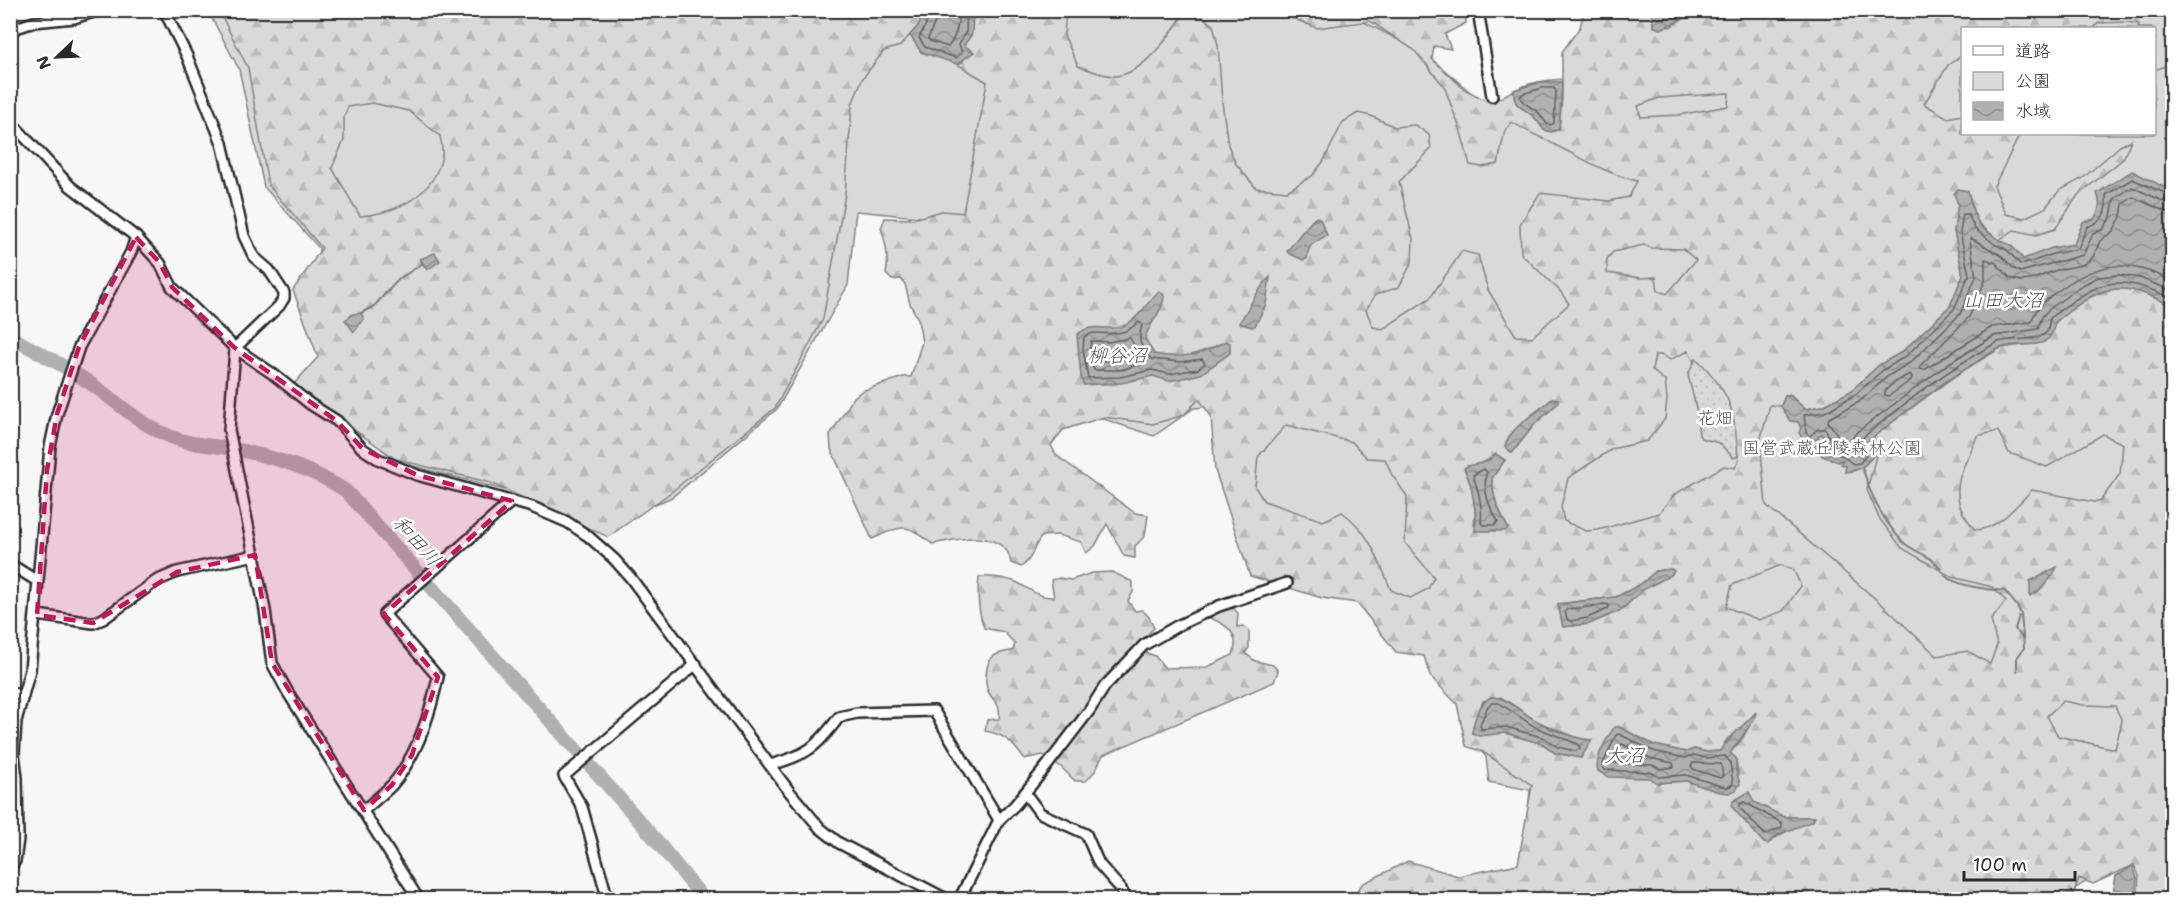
<svg xmlns="http://www.w3.org/2000/svg" width="2183" height="910" font-family="'Shantell Sans','Klee One',sans-serif">
<style>
.green{fill:#d9d9d9;stroke:#828282;stroke-width:1.5;fill-rule:evenodd}
.forest{fill:url(#forest-firs);stroke:#828282;stroke-width:1.5;fill-rule:evenodd}
.garden{fill:url(#garden-dots);stroke:#828282;stroke-width:1.5}
.water{fill:url(#water-waves);stroke:#7b7b7b;stroke-width:1.5}
.lines{fill:none;stroke-linecap:round;stroke-linejoin:round}
.shore{stroke:#606060;stroke-width:1.5}
.stream{stroke:#7b7b7b;stroke-width:2}
.river{stroke:#b0b0b0;stroke-width:14}
.minor-casing{stroke:#2b2b2b;stroke-width:14}
.minor{stroke:#fff;stroke-width:9}
.marked{fill:#c2185b;fill-opacity:0.2;stroke:#c2185b;stroke-width:4.5;stroke-dasharray:12 8;stroke-linejoin:round}
.labels{text-anchor:middle;dominant-baseline:central;stroke-width:5;stroke-linejoin:round;paint-order:stroke}
.park-label{font-size:18px;fill:#565656;stroke:#fff}
.water-label{font-size:20px;font-style:italic;fill:#5a5a5a;stroke:#fff}
</style>
<defs>
<pattern id="forest-firs" width="22" height="20" patternUnits="userSpaceOnUse" patternTransform="scale(1.5)"><rect width="22" height="20" fill="#d9d9d9"/><path d="M5 1l3.5 6h-7zM16 11l3.5 6h-7z" fill="#bababa"/></pattern>
<pattern id="garden-dots" width="8" height="8" patternUnits="userSpaceOnUse" patternTransform="scale(1.5)"><rect width="8" height="8" fill="#d9d9d9"/><path d="M2 2h.1M6 6h.1" fill="none" stroke="#bababa" stroke-width="1.8" stroke-linecap="round"/></pattern>
<pattern id="water-waves" width="16" height="10" patternUnits="userSpaceOnUse" patternTransform="scale(1.5)"><rect width="16" height="10" fill="#b0b0b0"/><path d="M0 5q4-4 8 0t8 0" fill="none" stroke="#8f8f8f"/></pattern>
</defs>
<rect width="100%" height="100%" fill="#f7f7f7"/>
<filter id="ink" filterUnits="userSpaceOnUse"><feTurbulence type="fractalNoise" baseFrequency=".0167" numOctaves="2"/><feDisplacementMap in="SourceGraphic" scale="12" xChannelSelector="R" yChannelSelector="G"/><feConvolveMatrix kernelMatrix="1 2 1 2 8 2 1 2 1" color-interpolation-filters="sRGB"/></filter>
<g filter="url(#ink)">
<path class="green" d="M 208,11 L 1343,11 L 1424,53 L 1488,107 C 1516,87 1528,81 1563,79 L 1613,11 L 2064,11 L 2172,29 L 2172,697 L 2158,715 L 2136,848 L 2067,894 L 1523,869 L 1530,790 L 1489,782 L 1486,757 L 1462,727 L 1467,591 L 1369,605 L 1267,573 L 1213,406 L 1194,408 L 1154,436 L 1059,404 L 923,378 L 928,218 L 856,211 L 848,285 L 777,409 L 672,497 L 602,527 L 524,495 L 397,462 L 342,415 L 348,339 L 318,291 L 319,248 L 264,187 L 239,69 ZM 1962,28 L 2154,28 L 2154,134 L 1962,134 Z"/>
<g class="forest">
<path d="M 1445,10 L 1447,15 L 1466,15 L 1466,23 L 1445,34 L 1451,49 L 1434,46 L 1432,59 L 1464,89 L 1491,103 L 1514,90 C 1513,110 1524,106 1534,117 C 1538,121 1541,126 1544,130 L 1552,132 L 1559,129 L 1562,97 L 1562,52 L 1580,27 L 1584,11 L 1651,11 L 1654,26 L 1670,27 L 1682,19 L 1703,15 L 1705,10 L 2172,11 L 2172,63 L 2158,69 L 2155,67 L 2154,28 L 2139,28 L 2138,24 L 2127,22 L 2098,23 L 2094,28 L 1962,28 L 1962,55 L 1948,65 L 1924,104 L 1948,118 L 1962,115 L 1962,134 L 2020,134 L 1994,186 L 2006,214 L 2024,218 L 2045,208 L 2059,191 L 2083,178 L 2120,146 L 2131,140 L 2123,159 L 2078,195 L 2055,229 L 2036,235 L 2014,230 L 1999,240 C 1975,222 1975,221 1968,192 L 1958,204 L 1954,231 L 1963,275 L 1950,306 L 1902,352 L 1879,365 L 1851,391 L 1823,406 L 1805,409 L 1791,396 L 1785,396 L 1781,406 L 1770,405 L 1760,441 L 1766,505 L 1885,607 L 1937,656 L 1968,651 L 1990,664 L 1997,645 L 1991,620 L 2006,601 L 1992,587 L 1952,577 L 1902,548 L 1879,518 L 1867,490 L 1877,452 L 1874,436 L 1957,374 L 2001,348 L 2044,342 C 2054,322 2057,319 2075,307 C 2113,280 2132,286 2172,306 L 2172,694 C 2159,711 2163,728 2172,747 L 2172,899 L 2137,899 L 2139,876 L 2134,865 L 2093,884 L 2079,878 L 2073,895 L 2076,900 L 1352,899 L 1362,884 L 1408,861 L 1458,876 L 1518,864 L 1532,785 L 1483,752 L 1466,746 L 1457,704 L 1430,676 L 1424,656 L 1396,652 L 1357,603 L 1322,598 L 1250,576 L 1215,470 L 1211,416 L 1199,399 L 1184,415 L 1153,424 L 1104,417 L 1063,430 L 1051,445 L 1056,455 L 1135,513 L 1148,515 L 1145,536 L 1135,546 L 1135,558 L 1124,556 L 1107,524 L 1095,546 L 1086,553 L 1081,542 L 1058,535 L 1042,536 C 1031,549 1035,557 1021,567 L 1011,563 C 1010,559 1009,553 1006,550 C 989,530 954,540 932,544 C 905,522 903,525 872,539 L 831,449 L 830,435 L 854,397 L 862,391 L 903,377 L 911,377 L 922,342 L 918,319 L 910,304 L 905,284 L 901,279 L 892,280 L 886,274 C 889,261 886,241 881,228 L 885,218 L 913,219 L 942,211 L 963,213 L 987,82 L 957,64 L 963,62 L 964,46 L 973,11 L 1066,11 L 1064,35 L 1078,66 C 1089,70 1101,75 1114,76 C 1142,76 1172,33 1185,12 L 1195,11 L 1213,25 L 1218,45 L 1222,102 L 1228,145 L 1236,164 L 1256,188 L 1287,191 L 1312,176 L 1323,162 L 1343,122 L 1358,113 L 1371,116 L 1395,127 L 1415,125 L 1429,135 L 1431,149 L 1399,182 L 1413,239 L 1412,262 L 1399,287 L 1375,295 L 1366,310 L 1373,327 L 1383,329 L 1430,298 L 1462,251 L 1478,255 L 1488,290 L 1516,336 L 1532,337 L 1569,304 L 1560,291 L 1521,254 L 1520,224 L 1540,193 L 1609,201 L 1629,197 L 1637,181 C 1608,174 1585,160 1559,147 C 1543,138 1527,132 1512,122 L 1505,130 L 1498,164 L 1482,167 L 1470,165 L 1460,129 L 1444,86 L 1414,50 L 1370,21 L 1317,28 L 1292,18 L 1284,11 ZM 1729,93 L 1728,106 L 1678,115 L 1641,117 L 1638,106 L 1659,98 ZM 1644,245 L 1652,248 L 1683,249 L 1696,260 L 1667,294 L 1658,291 L 1656,277 L 1641,278 L 1607,273 L 1607,259 L 1613,252 ZM 1688,351 L 1731,432 L 1739,459 L 1735,468 L 1724,466 L 1675,494 L 1659,513 L 1598,530 L 1586,531 L 1564,521 L 1561,507 L 1568,478 L 1612,449 L 1647,441 L 1665,419 L 1667,399 L 1665,381 L 1652,370 L 1655,355 L 1661,355 L 1670,360 ZM 1553,398 L 1558,403 L 1534,425 L 1512,453 L 1542,408 ZM 1286,425 L 1352,442 L 1367,458 L 1385,459 L 1392,475 L 1407,496 L 1405,543 L 1434,577 L 1428,589 L 1410,598 L 1391,590 C 1378,559 1370,532 1342,512 L 1323,521 L 1264,501 L 1255,487 L 1258,457 ZM 1998,431 L 2009,453 L 2047,467 L 2103,434 L 2123,444 L 2120,474 L 2101,500 L 2094,502 L 2032,490 C 2017,505 1998,530 1975,530 C 1970,523 1962,514 1960,506 C 1952,479 1968,461 1977,436 ZM 1493,457 L 1505,460 L 1492,478 C 1493,500 1498,508 1508,528 L 1474,525 C 1476,512 1475,497 1471,485 C 1468,477 1466,474 1467,466 L 1477,466 ZM 1781,565 L 1793,569 L 1801,586 L 1783,611 L 1759,620 L 1726,607 L 1732,585 ZM 1671,569 L 1671,575 L 1644,589 L 1621,610 L 1589,624 L 1563,627 L 1558,604 L 1616,597 L 1641,584 L 1656,571 ZM 1501,697 L 1538,722 L 1583,740 L 1591,741 L 1580,758 L 1555,753 L 1543,744 L 1505,733 L 1472,732 L 1483,701 ZM 2063,701 L 2083,705 L 2115,706 L 2122,721 L 2115,749 L 2058,736 L 2047,716 ZM 1756,713 L 1742,739 L 1730,753 L 1736,759 L 1738,773 L 1719,792 L 1686,781 L 1657,783 L 1650,778 L 1619,727 L 1654,745 L 1686,752 L 1694,749 L 1707,752 L 1720,751 L 1727,739 L 1746,725 ZM 1749,792 L 1753,802 L 1784,817 L 1814,817 C 1799,826 1781,832 1769,843 L 1764,843 L 1755,832 Z"/>
<path d="M 219,11 L 924,11 L 919,25 L 900,46 L 884,51 L 862,79 L 852,105 L 845,194 L 823,319 L 775,408 L 670,493 L 608,537 L 491,483 L 396,459 L 292,386 L 318,357 L 293,290 L 322,248 L 268,185 L 248,68 ZM 372,103 L 409,111 L 440,136 C 441,142 443,149 442,155 C 435,195 397,213 360,216 L 332,168 L 344,140 L 344,117 L 348,107 Z"/>
<path d="M 1112,572 L 1133,582 L 1133,592 L 1128,601 L 1135,611 L 1142,610 L 1149,617 L 1154,628 L 1144,638 L 1147,653 L 1155,656 L 1165,668 L 1207,667 L 1233,655 C 1240,634 1228,625 1210,618 L 1215,612 L 1232,607 L 1238,613 L 1237,627 L 1243,626 L 1249,630 L 1249,648 L 1245,653 L 1255,661 L 1273,665 L 1278,671 L 1274,682 L 1103,755 L 1095,771 L 1086,781 L 1075,781 L 1061,767 L 1043,755 L 1024,759 C 1013,743 1005,734 985,731 L 987,720 L 999,719 C 1001,703 996,705 989,693 C 984,685 985,661 994,656 C 998,653 1008,652 1013,650 L 1015,644 L 1004,632 L 984,628 C 978,611 977,595 979,577 C 991,576 1007,578 1018,583 C 1031,590 1039,598 1054,597 L 1051,580 L 1060,578 L 1071,580 L 1092,573 Z"/>
</g>
<path class="garden" d="M 1696,358 C 1731,393 1734,408 1738,456 L 1734,458 L 1719,443 L 1701,438 L 1699,435 L 1696,408 L 1688,375 Z"/>
<g class="water">
<path d="M 924,11 L 973,11 L 972,34 L 964,45 L 974,52 L 957,64 L 921,52 L 910,35 L 919,25 Z"/>
<path d="M 1651,11 L 1651,10 L 1705,11 L 1703,15 L 1682,19 L 1661,29 L 1654,27 Z"/>
<path d="M 1541,82 L 1562,82 L 1559,129 L 1552,132 L 1544,130 C 1541,126 1538,121 1534,117 C 1524,106 1513,110 1514,90 Z"/>
<path d="M 2132,171 L 2172,191 L 2172,308 C 2167,302 2156,298 2148,295 C 2106,278 2087,298 2055,322 C 2051,356 2022,339 2000,348 C 1990,352 1981,359 1972,365 C 1934,388 1900,417 1864,444 L 1874,455 C 1865,466 1860,471 1845,472 L 1846,466 L 1841,464 L 1842,460 L 1838,462 L 1822,456 L 1815,446 L 1825,441 L 1822,434 L 1818,436 L 1819,438 L 1806,444 L 1799,433 L 1801,428 L 1798,422 L 1790,421 L 1781,406 L 1785,396 L 1791,396 L 1805,409 L 1823,406 L 1851,391 L 1879,365 L 1902,352 L 1950,306 L 1963,275 L 1954,231 L 1958,204 L 1954,194 L 1958,189 L 1968,191 L 1973,211 L 1979,225 L 1999,240 L 2011,245 L 2023,259 L 2052,248 L 2074,244 L 2083,222 L 2094,219 C 2100,209 2101,204 2097,193 Z"/>
<path d="M 1317,217 L 1320,219 L 1327,235 C 1314,244 1309,241 1307,259 L 1303,260 L 1288,253 L 1287,251 C 1294,243 1310,220 1317,217 Z"/>
<path d="M 435,253 L 440,261 L 427,270 L 420,259 Z"/>
<path d="M 1270,277 L 1266,304 L 1255,326 L 1252,327 L 1239,323 C 1250,308 1256,290 1270,277 Z"/>
<path d="M 1159,291 L 1164,295 C 1164,310 1150,322 1145,338 L 1154,354 C 1183,360 1201,354 1226,341 L 1230,343 L 1230,353 L 1201,374 L 1192,376 L 1169,381 L 1153,376 L 1121,383 L 1084,385 L 1081,377 L 1077,335 C 1095,319 1111,336 1130,322 C 1141,315 1149,300 1159,291 Z"/>
<path d="M 361,313 L 364,319 L 354,332 L 345,320 L 353,314 Z"/>
<path d="M 1553,398 L 1558,399 L 1558,403 L 1534,425 L 1512,453 L 1505,446 C 1509,428 1539,411 1553,398 Z"/>
<path d="M 1496,454 L 1505,460 L 1492,478 C 1493,500 1498,508 1508,528 L 1505,531 L 1475,531 L 1476,515 L 1471,486 L 1464,468 C 1476,462 1485,466 1496,454 Z"/>
<path d="M 2057,567 C 2053,577 2040,592 2030,596 L 2030,581 Z"/>
<path d="M 1671,569 L 1674,571 L 1671,575 L 1644,589 L 1621,610 L 1589,624 L 1563,627 L 1558,604 L 1616,597 L 1641,584 L 1656,571 Z"/>
<path d="M 1491,697 C 1508,697 1521,713 1537,721 C 1552,729 1575,739 1592,740 L 1581,758 L 1555,753 L 1543,744 L 1505,733 L 1479,736 L 1472,733 C 1474,720 1479,703 1491,697 Z"/>
<path d="M 1756,712 L 1754,720 L 1730,753 L 1736,758 L 1736,770 L 1740,784 L 1736,790 L 1729,793 L 1719,792 L 1686,781 L 1657,783 L 1650,778 L 1608,777 L 1598,771 C 1594,757 1607,740 1614,727 L 1619,727 L 1654,745 L 1686,752 L 1694,749 L 1707,752 L 1720,751 C 1730,735 1744,726 1756,712 Z"/>
<path d="M 1749,792 L 1754,802 L 1784,817 L 1815,817 L 1813,821 L 1777,835 L 1768,844 L 1764,843 L 1732,807 L 1733,801 Z"/>
<path d="M 2133,866 L 2137,878 L 2135,899 L 2112,899 L 2116,876 Z"/>
</g>
<g class="lines">
<g class="shore">
<path d="M 930,10 L 929,18 L 919,38 L 925,47 L 956,58 L 962,53 L 959,44 L 966,32 L 967,10"/>
<path d="M 937,10 L 936,20 L 928,38 L 930,41 L 948,47 C 957,36 958,25 959,10"/>
<path d="M 1542,88 L 1554,88 L 1556,91 L 1554,123 L 1551,125 L 1547,124 L 1538,112 L 1524,103 L 1520,97 L 1522,94 Z"/>
<path d="M 2172,196 L 2132,179 L 2106,195 C 2107,213 2104,221 2087,227 L 2078,249 L 2053,254 L 2025,264 L 2020,264 L 2007,250 L 1996,245 L 1975,229 L 1968,214 L 1963,214 L 1960,232 L 1969,275 L 1954,309 L 1906,356 L 1883,370 L 1855,395 L 1825,412 L 1804,415 L 1806,433 L 1810,436 L 1818,429 L 1825,429 L 1831,440 L 1827,451 L 1843,456 L 1853,464 L 1860,463 L 1866,455 L 1859,446 L 1861,439 C 1903,405 1947,369 1996,343 C 2008,337 2042,343 2048,330 C 2049,326 2048,322 2051,317 C 2099,281 2115,271 2172,299"/>
<path d="M 2172,203 L 2165,202 L 2132,187 L 2114,199 L 2111,217 L 2103,229 L 2093,234 L 2083,255 L 2020,272 L 2013,268 L 2002,256 L 1971,238 L 1970,241 L 1976,277 L 1960,314 L 1911,362 L 1888,376 L 1859,402 L 1829,418 L 1828,422 L 1837,434 L 1839,447 L 1850,450 L 1852,438 L 1857,432 L 1949,363 L 1994,336 L 2038,329 L 2042,317 L 2047,311 L 2079,287 L 2098,277 L 2119,275 L 2140,278 L 2172,291"/>
<path d="M 2172,212 L 2164,211 L 2133,197 L 2123,204 L 2121,217 L 2113,231 L 2100,241 L 2093,257 L 2082,265 L 2057,270 L 2030,280 L 2021,281 L 2010,278 L 1996,263 L 1985,259 L 1985,281 L 1969,317 L 1921,365 L 1920,369 L 1924,370 L 1992,327 L 2031,322 C 2038,304 2047,299 2062,288 C 2102,260 2129,260 2172,281"/>
<path d="M 1137,323 L 1140,323 L 1142,325 C 1138,341 1139,346 1151,359 L 1181,362 L 1202,359 L 1205,363 L 1198,369 L 1169,374 L 1152,370 L 1120,377 L 1088,378 L 1083,349 L 1084,337 C 1096,326 1118,343 1137,323 Z"/>
<path d="M 1130,338 L 1143,361 L 1142,364 L 1120,370 L 1094,370 L 1090,349 L 1091,341 L 1108,342 Z"/>
<path d="M 1124,349 L 1128,356 L 1126,359 L 1104,361 L 1101,360 L 1102,351 Z"/>
<path d="M 1910,374 L 1912,377 L 1911,380 L 1889,396 L 1885,395 L 1885,391 L 1893,383 Z"/>
<path d="M 1484,469 L 1487,472 C 1482,489 1489,507 1498,521 L 1495,525 L 1483,525 L 1481,523 C 1483,507 1478,489 1473,475 Z"/>
<path d="M 1604,604 L 1609,605 L 1608,609 L 1587,618 L 1570,621 L 1567,619 L 1565,612 L 1567,609 L 1590,607 Z"/>
<path d="M 1492,703 L 1499,703 L 1535,727 L 1578,744 L 1580,748 L 1576,751 L 1557,747 L 1545,738 L 1506,727 L 1481,729 L 1480,725 L 1488,706 Z"/>
<path d="M 1619,734 L 1653,751 L 1685,758 L 1694,755 L 1707,758 L 1725,756 L 1730,762 L 1733,784 L 1728,787 L 1721,786 L 1686,775 L 1659,777 L 1650,772 L 1605,770 L 1602,766 L 1616,735 Z"/>
<path d="M 1622,744 L 1650,758 L 1673,763 L 1674,767 L 1661,769 L 1652,765 L 1614,763 L 1612,759 Z"/>
<path d="M 1693,763 L 1721,764 L 1723,776 L 1720,778 L 1693,769 L 1691,766 Z"/>
<path d="M 1744,802 L 1782,823 L 1782,827 L 1765,835 L 1740,808 L 1740,804 Z"/>
</g>
<g class="stream">
<path d="M 361,313 L 374,306 L 399,279 L 423,263"/>
<path d="M 1862,468 C 1866,476 1867,483 1870,490 C 1877,508 1890,528 1903,542 C 1915,553 1932,555 1941,569"/>
<path d="M 1944,575 C 1956,586 1989,590 2005,591 L 2017,606 L 2021,614 L 2024,648 L 2017,658 L 2017,671"/>
<path d="M 2019,616 L 2015,629 L 2023,639"/>
</g>
<path class="river" d="M 10,337 C 40,353 69,368 97,388 C 120,405 142,425 169,436 C 187,444 207,445 227,448 C 269,455 310,467 346,491 L 650,833 L 699,893 L 702,900"/>
<defs>
<g id="minor">
<path d="M 164,10 L 187,56 L 222,143 L 244,236 L 254,257 L 269,270 L 284,293 L 284,298 L 279,306 L 235,348 L 229,430 L 265,610 L 272,663 L 287,691 L 419,900"/>
<path d="M 1478,10 L 1492,96"/>
<path d="M 10,30 L 34,22 L 74,18 L 100,10"/>
<path d="M 10,121 L 70,186 L 136,237 L 160,263 L 172,287 L 235,348 L 273,374 L 310,404 L 337,421 L 363,449 L 378,459 L 417,475 L 532,507 L 567,522 L 588,536 L 614,559 L 630,577 L 789,791 L 820,828 L 839,843 L 948,900"/>
<path d="M 10,564 L 37,581"/>
<path d="M 37,615 L 93,623 L 103,619 L 156,581 L 177,572 L 255,555"/>
<path d="M 10,692 L 23,696"/>
<path d="M 770,765 C 807,755 816,748 839,717 L 857,713 L 934,711 L 999,820"/>
<path d="M 1025,793 L 1040,813 L 1086,834 L 1099,864 L 1121,889 L 1126,900"/>
<path d="M 364,810 C 373,802 383,794 392,785 C 417,756 430,715 438,677 L 384,614 L 512,501"/>
<path d="M 10,868 L 15,861 L 18,839 L 17,778 L 14,753 L 16,721 L 30,670 L 50,447 L 57,414 L 79,347 L 131,252 L 136,237"/>
<path d="M 608,900 L 582,807 L 564,776 L 696,664"/>
<path d="M 959,900 L 999,820 L 1015,805 L 1046,767 L 1089,711 L 1105,686 L 1144,645 L 1177,626 L 1219,606 L 1287,583"/>
</g>
</defs>
<use href="#minor" class="minor-casing"/>
<use href="#minor" class="minor"/>
</g>
</g>
<path class="marked" d="M 136,237 L 160,263 L 172,287 L 235,348 L 337,421 L 363,449 L 417,475 L 512,501 L 384,614 L 438,677 L 412,755 L 392,785 L 364,810 L 272,663 L 255,555 L 177,572 L 93,623 L 37,615 L 47,470 L 57,414 L 79,347 Z"/>
<g class="labels">
<g class="park-label">
<text x="1715" y="418">花畑</text>
<text x="1832" y="448">国営武蔵丘陵森林公園</text>
</g>
<g class="water-label">
<text x="2003" y="300">山田大沼</text>
<text x="1117" y="355">柳谷沼</text>
<text transform="translate(417 541) rotate(48)">和田川</text>
<text x="1624" y="755">大沼</text>
</g>
</g>
<rect width="2183" height="910" fill="none" stroke="#fff" stroke-width="36"/>
<rect x="18" y="18" width="2147" height="874" fill="none" stroke="#2b2b2b" stroke-width="2" filter="url(#ink)"/>
<rect x="1961" y="27" width="195" height="108" fill="#ffffff" stroke="#aaaaaa" stroke-width="1.5"/>
<rect x="1973" y="46" width="30" height="9" fill="#ffffff" stroke="#aaaaaa" stroke-width="1.5"/>
<text x="2015" y="57" font-size="18" fill="#2b2b2b">道路</text>
<rect x="1973" y="72" width="30" height="18" fill="#d9d9d9" stroke="#aaaaaa" stroke-width="1.5"/>
<text x="2015" y="87" font-size="18" fill="#2b2b2b">公園</text>
<rect x="1973" y="102" width="30" height="18" fill="url(#water-waves)" stroke="#aaaaaa" stroke-width="1.5"/>
<text x="2015" y="117" font-size="18" fill="#2b2b2b">水域</text>
<g transform="translate(57 57) rotate(247)" stroke="#ffffff" stroke-width="4.5" paint-order="stroke">
<path d="M0-4.5L10 22L0 15L-10 22Z" fill="#2b2b2b"/>
<text y="-9" font-size="16" font-weight="bold" text-anchor="middle" fill="#2b2b2b">N</text>
</g>
<path d="M1964 871v9h111v-9" fill="none" stroke="#2b2b2b" stroke-width="3"/>
<text x="1973" y="871" font-size="18" fill="#2b2b2b" stroke="#ffffff" stroke-width="4.5" paint-order="stroke">100 m</text>
</svg>
